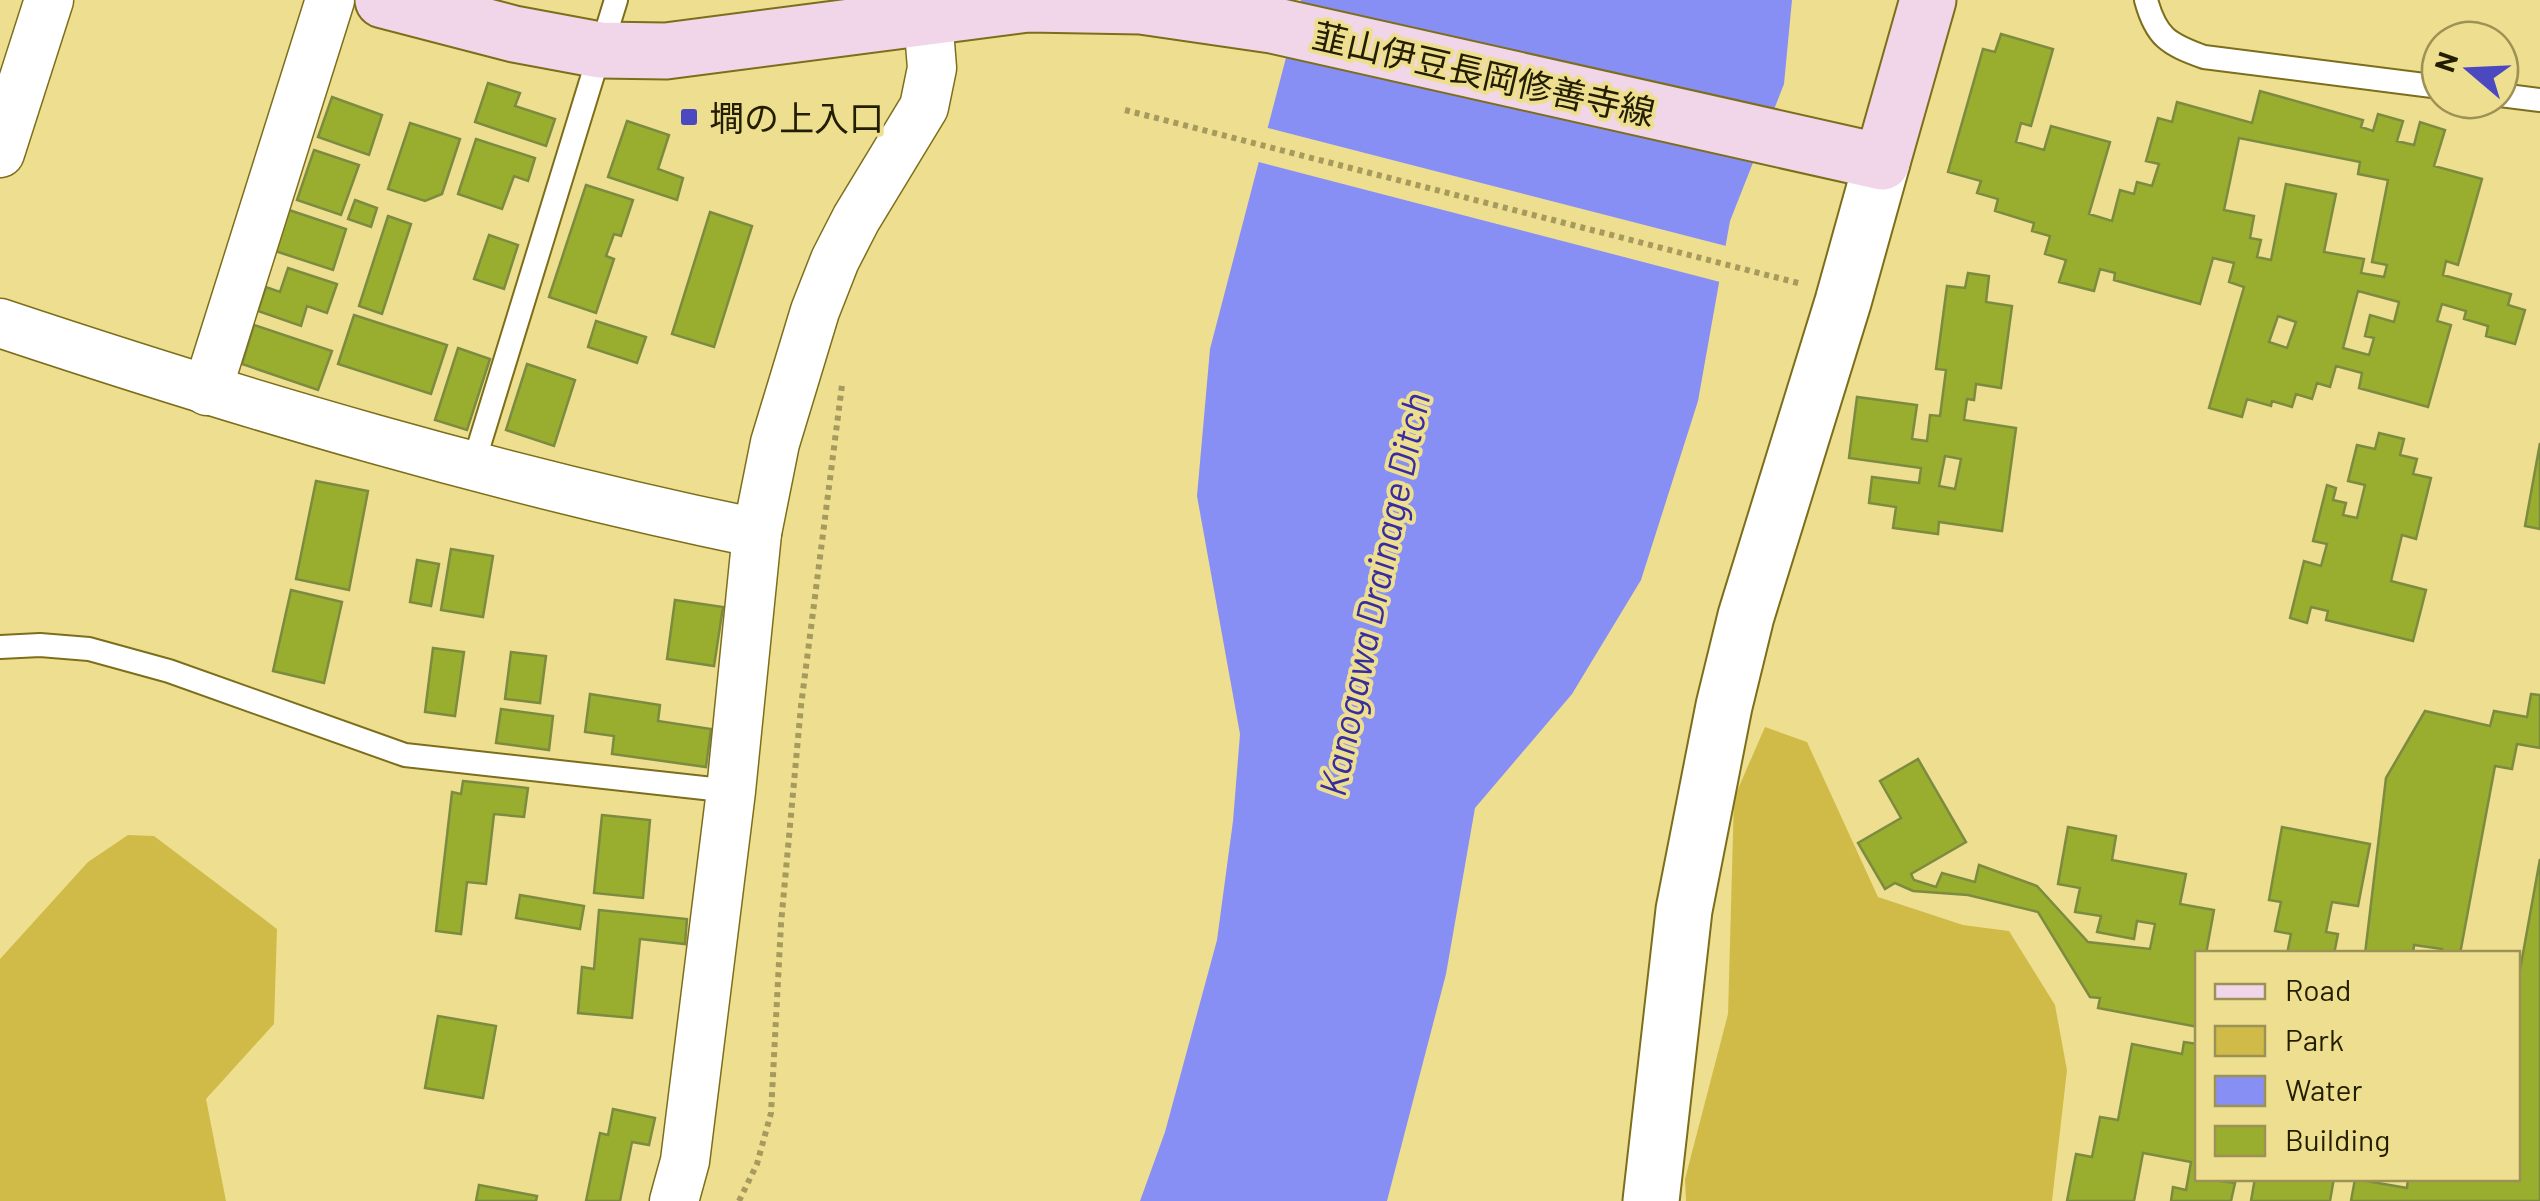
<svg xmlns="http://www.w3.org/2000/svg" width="2540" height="1201" font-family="Barlow,'Noto Sans JP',sans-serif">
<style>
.green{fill:#d1bb48}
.water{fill:#878ff5}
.pier{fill:#eedf90}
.building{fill:#99ae2f;stroke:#7d8b41;stroke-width:2.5;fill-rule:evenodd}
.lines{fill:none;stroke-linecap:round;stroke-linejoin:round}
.service-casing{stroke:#7d6e1b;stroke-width:26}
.minor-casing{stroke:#7d6e1b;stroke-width:51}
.tertiary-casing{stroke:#7d6e1b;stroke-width:59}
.secondary-casing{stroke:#7d6e1b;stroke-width:59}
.path{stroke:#a69a5d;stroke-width:6;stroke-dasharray:5 5;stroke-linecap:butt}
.service{stroke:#fff;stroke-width:22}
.minor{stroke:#fff;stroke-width:48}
.tertiary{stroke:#fff;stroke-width:55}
.secondary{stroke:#f1d5e9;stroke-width:55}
.poi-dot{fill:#4c49c0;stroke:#eedf90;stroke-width:4}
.labels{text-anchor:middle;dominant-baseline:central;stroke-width:8;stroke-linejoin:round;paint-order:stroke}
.street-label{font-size:35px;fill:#241e00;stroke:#eedf90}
.poi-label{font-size:35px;fill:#241e00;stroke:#eedf90;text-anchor:start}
.water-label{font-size:38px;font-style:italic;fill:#372ca0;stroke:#eedf90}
</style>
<rect width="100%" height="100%" fill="#eedf90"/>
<g class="green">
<path d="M 1765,727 L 1807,742 L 1878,897 L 1963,925 L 2009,931 L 2055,1005 L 2067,1070 L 2052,1201 L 1686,1201 L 1685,1179 L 1728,1014 L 1734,798 Z"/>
<path d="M 128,835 L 154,836 L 277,929 L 274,1024 L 206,1099 L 226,1201 L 0,1201 L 0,959 L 88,862 Z"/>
</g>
<path class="water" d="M 1301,0 L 1792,0 L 1784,84 L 1730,221 L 1698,401 L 1641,580 L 1572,694 L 1475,808 L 1446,974 L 1387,1201 L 1140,1201 L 1165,1132 L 1217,940 L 1233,821 L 1240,734 L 1197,496 L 1210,349 Z"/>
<path class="pier" d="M 1264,127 L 1730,247 L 1724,283 L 1255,161 Z"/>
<g class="building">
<path d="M 2001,34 L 2053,49 L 2031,126 L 2021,123 L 2016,142 L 2044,150 L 2051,126 L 2110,142 L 2089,214 L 2112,221 L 2120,190 L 2134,194 L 2137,182 L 2152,186 L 2159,164 L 2146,161 L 2158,118 L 2172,122 L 2177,102 L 2252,123 L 2260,91 L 2363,120 L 2361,127 L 2373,131 L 2378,114 L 2403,121 L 2397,141 L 2414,145 L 2420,122 L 2445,130 L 2434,166 L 2482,179 L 2458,265 L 2446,261 L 2443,275 L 2511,294 L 2508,305 L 2525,310 L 2515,344 L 2486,336 L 2488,326 L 2464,319 L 2466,311 L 2442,304 L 2437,321 L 2451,325 L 2428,407 L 2359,388 L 2362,373 L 2336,366 L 2330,387 L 2317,383 L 2312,399 L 2296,394 L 2292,407 L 2272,401 L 2271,406 L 2247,399 L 2242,417 L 2209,408 L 2244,287 L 2229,282 L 2234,263 L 2213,258 L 2200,304 L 2114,280 L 2115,273 L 2100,269 L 2094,291 L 2059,282 L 2066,260 L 2045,254 L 2050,236 L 2032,231 L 2034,223 L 1995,211 L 1998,199 L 1977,193 L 1981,181 L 1948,172 L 1983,49 L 1995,52 ZM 2239,138 L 2360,162 L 2358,174 L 2388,180 L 2372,262 L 2387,265 L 2384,277 L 2361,273 L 2364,259 L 2324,252 L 2336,194 L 2286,184 L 2271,260 L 2257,257 L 2261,240 L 2250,238 L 2254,216 L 2224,210 ZM 2358,291 L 2399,302 L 2394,322 L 2370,315 L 2365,336 L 2374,338 L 2369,355 L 2343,348 ZM 2278,316 L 2296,322 L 2287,348 L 2269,342 Z"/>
<path d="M 488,83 L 520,93 L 515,106 L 555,119 L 546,146 L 475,122 Z"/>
<path d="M 332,97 L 382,115 L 369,155 L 318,137 Z"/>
<path d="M 627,121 L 669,135 L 658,169 L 683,178 L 677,200 L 608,177 Z"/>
<path d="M 410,123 L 460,139 L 442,194 L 425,201 L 388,189 Z"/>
<path d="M 476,139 L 535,158 L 528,181 L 514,176 L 502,209 L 458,194 Z"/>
<path d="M 314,150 L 359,165 L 341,215 L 297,200 Z"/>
<path d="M 586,185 L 633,200 L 621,236 L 614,234 L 606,256 L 614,259 L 596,313 L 549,297 Z"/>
<path d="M 355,200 L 377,208 L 371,227 L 348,219 Z"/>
<path d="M 289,210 L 346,229 L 333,270 L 275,251 Z"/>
<path d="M 710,212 L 752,226 L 714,347 L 672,334 Z"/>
<path d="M 388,216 L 411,224 L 382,314 L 359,306 Z"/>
<path d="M 489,235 L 518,245 L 504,289 L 474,279 Z"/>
<path d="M 288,268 L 337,284 L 327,313 L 307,306 L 301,326 L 258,311 L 266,287 L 280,292 Z"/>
<path d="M 1968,273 L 1989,276 L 1986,302 L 2012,306 L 2001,388 L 1976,384 L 1974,400 L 1967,399 L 1964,420 L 2016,428 L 2002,531 L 1939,522 L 1938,534 L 1893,528 L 1896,507 L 1869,503 L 1872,477 L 1919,483 L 1921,468 L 1849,458 L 1857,397 L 1917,405 L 1912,439 L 1927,441 L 1930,415 L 1940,416 L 1946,370 L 1936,369 L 1947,286 L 1965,288 ZM 1945,456 L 1961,459 L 1955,489 L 1939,486 Z"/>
<path d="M 354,315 L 447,345 L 431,394 L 338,364 Z"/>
<path d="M 596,321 L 646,337 L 637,363 L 588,347 Z"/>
<path d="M 254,325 L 332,351 L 318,390 L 242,364 Z"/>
<path d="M 458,348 L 490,359 L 467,430 L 435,420 Z"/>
<path d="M 527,364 L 575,380 L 554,446 L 506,430 Z"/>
<path d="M 2379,433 L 2404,439 L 2400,455 L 2417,459 L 2413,474 L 2431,478 L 2416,539 L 2402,535 L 2391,581 L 2426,590 L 2413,641 L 2326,620 L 2328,611 L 2311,607 L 2307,623 L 2290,618 L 2304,561 L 2321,566 L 2327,544 L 2313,541 L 2327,485 L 2336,488 L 2333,500 L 2346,503 L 2343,515 L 2357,518 L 2365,485 L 2348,481 L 2357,445 L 2375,449 Z"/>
<path d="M 2540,443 L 2540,529 L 2525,526 Z"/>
<path d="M 316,481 L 368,491 L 349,590 L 296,579 Z"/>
<path d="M 451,549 L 493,556 L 483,617 L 441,610 Z"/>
<path d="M 417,560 L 439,564 L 431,606 L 410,602 Z"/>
<path d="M 291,590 L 342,602 L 324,683 L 273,671 Z"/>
<path d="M 675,600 L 723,607 L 714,666 L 667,659 Z"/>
<path d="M 433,648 L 464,652 L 455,716 L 425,712 Z"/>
<path d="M 511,652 L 546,656 L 540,703 L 505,699 Z"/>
<path d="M 590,694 L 660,705 L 658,721 L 711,729 L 706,767 L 612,754 L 614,736 L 585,732 Z"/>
<path d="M 2531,694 L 2540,695 L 2540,748 L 2517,744 L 2512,769 L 2495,766 L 2460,954 L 2442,954 L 2442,949 L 2414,945 L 2413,954 L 2365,954 L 2386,778 L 2425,711 L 2490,726 L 2494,711 L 2527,717 Z"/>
<path d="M 501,709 L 553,716 L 549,750 L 496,743 Z"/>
<path d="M 1918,759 L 1966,842 L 1911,874 L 1914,880 L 1936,887 L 1942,873 L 1975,882 L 1979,865 L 2037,886 L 2088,942 L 2150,949 L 2155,924 L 2137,921 L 2134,939 L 2097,932 L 2101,916 L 2075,912 L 2080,888 L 2058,884 L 2068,827 L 2116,836 L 2112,860 L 2186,874 L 2180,904 L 2214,910 L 2206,954 L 2198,954 L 2198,1027 L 2098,1008 L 2100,998 L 2090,997 L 2038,912 L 1968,895 L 1913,891 L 1895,883 L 1885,889 L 1858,843 L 1901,818 L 1880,781 Z"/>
<path d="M 463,781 L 528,788 L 524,817 L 494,814 L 486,884 L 467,882 L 461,934 L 436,931 L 452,792 L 461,794 Z"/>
<path d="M 602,815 L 650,820 L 643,898 L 594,893 Z"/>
<path d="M 2282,827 L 2370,844 L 2358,906 L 2332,902 L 2326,932 L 2338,934 L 2334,954 L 2287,954 L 2291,934 L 2275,931 L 2281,902 L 2269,900 Z"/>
<path d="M 2540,859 L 2540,1201 L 2351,1201 L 2355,1179 L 2407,1188 L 2408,1178 L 2518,1178 L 2518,981 Z"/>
<path d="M 520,895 L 584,906 L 580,929 L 516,918 Z"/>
<path d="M 599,910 L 687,919 L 685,944 L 640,939 L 632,1018 L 578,1013 L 582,967 L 594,969 Z"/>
<path d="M 438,1016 L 496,1026 L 483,1098 L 425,1088 Z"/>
<path d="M 2184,1042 L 2198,1044 L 2198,1178 L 2235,1183 L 2231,1201 L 2171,1201 L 2173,1187 L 2186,1190 L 2191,1162 L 2143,1153 L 2134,1201 L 2067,1201 L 2076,1154 L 2092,1157 L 2100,1117 L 2118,1120 L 2132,1044 L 2182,1054 Z"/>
<path d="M 613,1109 L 655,1118 L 649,1145 L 632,1142 L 620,1201 L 586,1201 L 600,1133 L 608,1135 Z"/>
<path d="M 2255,1178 L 2334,1178 L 2330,1201 L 2251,1201 Z"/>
<path d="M 479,1185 L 537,1196 L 536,1201 L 476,1201 Z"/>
</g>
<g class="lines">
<defs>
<g id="service">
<path d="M 2146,0 C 2156,37 2168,44 2204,57 L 2440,87"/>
<path d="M 2500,95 L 2540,100"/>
<path d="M 473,465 L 616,0"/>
<path d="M 0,647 L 40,645 L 89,649 L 169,671 L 405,755 L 731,791"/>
</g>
<g id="minor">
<path d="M 0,153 L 49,0"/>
<path d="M 0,323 C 249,406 500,480 757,533"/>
<path d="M 207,391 L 330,0"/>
<path d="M 674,1201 L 685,1161 L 731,791 L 757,533 L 775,443 L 815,311 L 835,260 L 856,219 L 924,107 L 932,68 L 928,18"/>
</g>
<path id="tertiary" d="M 1651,1201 L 1684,910 L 1724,706 L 1746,616 L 1843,302 L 1882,162"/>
<path id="secondary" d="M 383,0 L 514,34 L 600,50 L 666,51 L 1028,4 L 1141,6 L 1272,25 L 1882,162 L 1928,0"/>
</defs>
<use href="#service" class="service-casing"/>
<use href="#minor" class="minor-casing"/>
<use href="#tertiary" class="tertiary-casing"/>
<use href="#secondary" class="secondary-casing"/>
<g class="path">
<path d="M 1125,110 L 1802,284"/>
<path d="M 739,1201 L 757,1164 L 771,1113 L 781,924 L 801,706 L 842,385"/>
</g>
<use href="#service" class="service"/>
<use href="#minor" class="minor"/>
<use href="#tertiary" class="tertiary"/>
<use href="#secondary" class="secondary"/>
</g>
<rect class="poi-dot" x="679" y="107" width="20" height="20" rx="5"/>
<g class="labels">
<g class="street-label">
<text transform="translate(1484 73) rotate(13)">韮山伊豆長岡修善寺線</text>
</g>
<g class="poi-label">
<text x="709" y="117">墹の上入口</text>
</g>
<g class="water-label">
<text transform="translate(1373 594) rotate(-78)">Kanogawa Drainage Ditch</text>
</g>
</g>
<rect x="2195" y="951" width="325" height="230" fill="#eedf90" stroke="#9d9256" stroke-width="2.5"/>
<rect x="2215" y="984" width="50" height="15" fill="#f1d5e9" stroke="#9d9256" stroke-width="2.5"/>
<text x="2285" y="1001" font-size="30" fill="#241e00">Road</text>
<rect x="2215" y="1026" width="50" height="30" fill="#d1bb48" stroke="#9d9256" stroke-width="2.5"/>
<text x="2285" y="1051" font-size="30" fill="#241e00">Park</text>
<rect x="2215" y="1076" width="50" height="30" fill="#878ff5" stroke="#9d9256" stroke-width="2.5"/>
<text x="2285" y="1101" font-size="30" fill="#241e00">Water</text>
<rect x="2215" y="1126" width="50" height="30" fill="#99ae2f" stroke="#9d9256" stroke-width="2.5"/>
<text x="2285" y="1151" font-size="30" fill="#241e00">Building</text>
<g transform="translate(2470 70) rotate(289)"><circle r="48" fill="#eedf90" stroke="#9d9256" stroke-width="2.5"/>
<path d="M0-8L18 38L0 25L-18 38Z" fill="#4c49c0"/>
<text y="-15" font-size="28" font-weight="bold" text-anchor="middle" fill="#241e00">N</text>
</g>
</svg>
